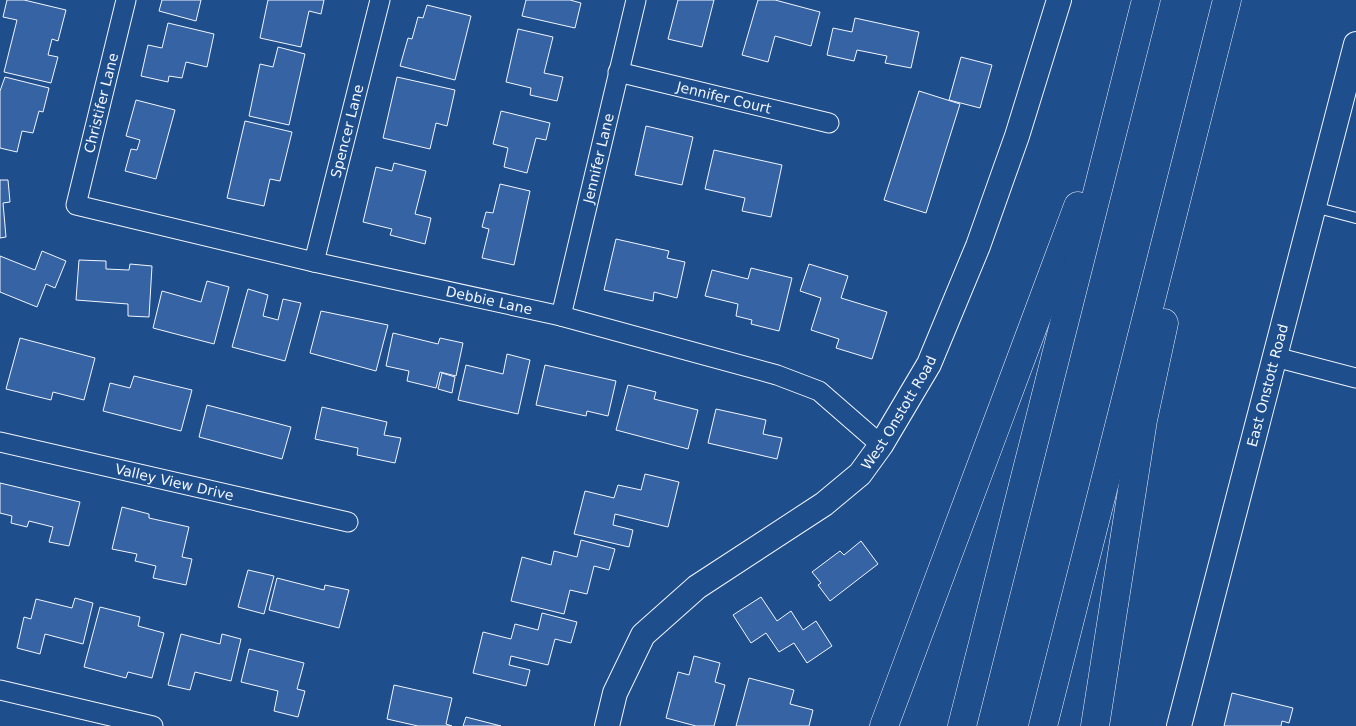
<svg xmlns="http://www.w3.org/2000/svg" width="1356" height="726" font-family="'DejaVu Sans',sans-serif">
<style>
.building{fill:#3563a3;stroke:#f2f6ff}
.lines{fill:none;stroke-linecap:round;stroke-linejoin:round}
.service-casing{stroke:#f2f6ff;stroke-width:12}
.minor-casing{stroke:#f2f6ff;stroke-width:21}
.tertiary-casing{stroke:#f2f6ff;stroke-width:26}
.motorway-casing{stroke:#f2f6ff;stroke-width:29}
.service{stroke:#1f4e8c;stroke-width:10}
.minor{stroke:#1f4e8c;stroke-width:19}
.tertiary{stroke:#1f4e8c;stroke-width:24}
.motorway{stroke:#1f4e8c;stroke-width:28}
.labels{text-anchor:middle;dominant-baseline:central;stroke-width:4;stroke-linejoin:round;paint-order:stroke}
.street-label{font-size:14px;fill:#f2f6ff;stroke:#1f4e8c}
</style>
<rect width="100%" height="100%" fill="#1f4e8c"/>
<g class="building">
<path d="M 7,0 L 24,0 L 66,10 L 58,41 L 52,39 L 48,55 L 58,57 L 51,83 L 4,72 L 17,20 L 3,17 Z"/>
<path d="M 162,0 L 201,0 L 196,21 L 159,11 Z"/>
<path d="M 268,0 L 324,0 L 321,14 L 309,11 L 301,47 L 260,38 Z"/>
<path d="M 526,0 L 570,0 L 581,3 L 575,28 L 522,16 Z"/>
<path d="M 678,0 L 714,0 L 702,47 L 668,39 Z"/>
<path d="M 758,0 L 775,0 L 820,12 L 811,46 L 775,36 L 768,62 L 742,55 Z"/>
<path d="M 427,5 L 471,16 L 455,80 L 400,66 L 408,38 L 412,39 L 418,17 L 423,18 Z"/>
<path d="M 855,18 L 919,32 L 911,68 L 885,63 L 887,56 L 857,50 L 854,61 L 827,55 L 833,28 L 852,32 Z"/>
<path d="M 168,23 L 214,34 L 207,67 L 186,62 L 182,78 L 169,76 L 168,82 L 141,76 L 148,45 L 162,48 Z"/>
<path d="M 518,29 L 553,37 L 544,73 L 563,77 L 557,101 L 530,95 L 531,88 L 506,82 Z"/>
<path d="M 278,47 L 305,54 L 289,125 L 249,116 L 260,64 L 273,67 Z"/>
<path d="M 961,57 L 992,65 L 980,108 L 949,100 Z"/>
<path d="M 5,77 L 49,88 L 43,112 L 39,111 L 33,133 L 22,131 L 17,152 L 0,148 L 0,91 Z"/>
<path d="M 397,77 L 455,90 L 447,126 L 436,123 L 430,149 L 383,138 Z"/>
<path d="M 919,91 L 960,104 L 926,213 L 884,200 Z"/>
<path d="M 136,100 L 175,110 L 156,179 L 125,171 L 131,149 L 137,150 L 140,140 L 126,136 Z"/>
<path d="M 501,111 L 550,123 L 546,140 L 536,138 L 527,173 L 504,167 L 508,148 L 493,144 Z"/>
<path d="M 245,121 L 292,132 L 280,181 L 270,179 L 264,206 L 227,198 Z"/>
<path d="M 646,126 L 693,137 L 682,185 L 635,175 Z"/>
<path d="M 714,150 L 782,165 L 771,217 L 742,211 L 745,198 L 705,189 Z"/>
<path d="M 394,163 L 426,171 L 415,214 L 431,218 L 425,244 L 390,235 L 392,229 L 363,222 L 376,167 L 392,171 Z"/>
<path d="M 0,180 L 8,180 L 10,202 L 3,203 L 6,237 L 0,238 Z"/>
<path d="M 500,184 L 530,191 L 514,265 L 482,258 L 489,229 L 482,227 L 486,212 L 493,213 Z"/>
<path d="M 616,239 L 669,251 L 667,258 L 685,262 L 677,298 L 654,292 L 653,301 L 604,290 Z"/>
<path d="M 42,251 L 66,261 L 55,288 L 46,284 L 37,307 L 0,292 L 0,256 L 35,270 Z"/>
<path d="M 79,260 L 106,261 L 106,269 L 129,270 L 130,264 L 152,266 L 149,317 L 128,316 L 128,304 L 76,300 Z"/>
<path d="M 809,264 L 848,276 L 841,298 L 887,312 L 872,359 L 836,348 L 839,339 L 811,330 L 821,298 L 800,291 Z"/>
<path d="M 751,268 L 792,278 L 779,331 L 751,324 L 752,320 L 736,316 L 738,304 L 705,296 L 712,270 L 748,279 Z"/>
<path d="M 207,281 L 229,287 L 214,344 L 153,328 L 162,291 L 201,302 Z"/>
<path d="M 248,289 L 268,295 L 263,316 L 278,320 L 283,299 L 301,303 L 285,361 L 232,347 Z"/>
<path d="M 321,311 L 388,325 L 376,371 L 310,353 Z"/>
<path d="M 393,333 L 438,344 L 440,338 L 463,343 L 456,376 L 440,372 L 436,388 L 407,381 L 409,371 L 386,366 Z"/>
<path d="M 20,338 L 95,358 L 84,400 L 53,392 L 51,400 L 6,389 Z"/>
<path d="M 507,354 L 530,360 L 518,414 L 458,400 L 466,365 L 503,374 Z"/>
<path d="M 545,365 L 616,381 L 608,416 L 587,411 L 586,416 L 536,405 Z"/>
<path d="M 442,373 L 455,377 L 452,393 L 438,389 Z"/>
<path d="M 134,376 L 192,390 L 181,431 L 103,411 L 110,383 L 130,388 Z"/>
<path d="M 628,385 L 656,392 L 654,399 L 698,410 L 688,449 L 616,430 Z"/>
<path d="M 207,405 L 291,427 L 282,459 L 199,437 Z"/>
<path d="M 322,407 L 387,422 L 384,435 L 401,438 L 395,463 L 357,455 L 358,448 L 315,439 Z"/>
<path d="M 716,409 L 766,420 L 763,434 L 782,438 L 777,459 L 708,443 Z"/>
<path d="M 645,474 L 679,482 L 668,527 L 615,514 L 613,525 L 633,530 L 629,547 L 574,534 L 585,491 L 614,498 L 618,485 L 641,490 Z"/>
<path d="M 0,483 L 80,502 L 69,546 L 49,542 L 53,527 L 29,521 L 27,527 L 11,523 L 12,516 L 0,513 Z"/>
<path d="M 122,507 L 149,514 L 149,518 L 189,527 L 182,557 L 192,559 L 186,585 L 153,578 L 156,566 L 135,561 L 137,554 L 112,549 Z"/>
<path d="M 581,540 L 615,549 L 609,570 L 594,566 L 587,594 L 570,590 L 564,614 L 511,601 L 522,557 L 551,565 L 554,551 L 577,557 Z"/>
<path d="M 861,541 L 878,564 L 830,601 L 818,585 L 821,583 L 812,572 L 840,551 L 844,555 Z"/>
<path d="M 248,570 L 274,576 L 264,614 L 238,607 Z"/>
<path d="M 277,578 L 324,590 L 325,585 L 349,590 L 339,628 L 269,610 Z"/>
<path d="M 761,597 L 777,621 L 791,611 L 803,630 L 816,621 L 832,646 L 807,663 L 794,643 L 779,652 L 766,633 L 751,643 L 733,615 Z"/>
<path d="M 75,598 L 93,603 L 83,644 L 45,634 L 40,654 L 17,648 L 24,617 L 31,619 L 36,599 L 72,608 Z"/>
<path d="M 100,607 L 140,617 L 138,626 L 164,633 L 152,678 L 128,672 L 126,678 L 84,667 Z"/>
<path d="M 542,613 L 577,622 L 571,643 L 555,639 L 548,665 L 511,656 L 509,665 L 530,670 L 526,686 L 473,673 L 483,632 L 511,639 L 515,624 L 538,630 Z"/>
<path d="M 181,634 L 220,644 L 222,634 L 241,639 L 231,681 L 195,672 L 190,690 L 168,685 Z"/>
<path d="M 249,649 L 304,663 L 297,689 L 305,691 L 298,717 L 274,711 L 278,691 L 241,682 Z"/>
<path d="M 694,656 L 720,663 L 715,682 L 725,685 L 714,726 L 696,726 L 666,718 L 678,672 L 689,675 Z"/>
<path d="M 749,678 L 794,690 L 790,704 L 813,710 L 809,726 L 736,726 Z"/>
<path d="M 394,685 L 452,698 L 446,724 L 452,726 L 418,726 L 387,719 Z"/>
<path d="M 1232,693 L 1293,708 L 1289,723 L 1282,721 L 1281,726 L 1224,726 Z"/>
<path d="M 466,717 L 501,726 L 463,726 Z"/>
</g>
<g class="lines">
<defs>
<path id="service" d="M 1314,207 L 1356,218"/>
<g id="minor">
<path id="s1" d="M 126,0 L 76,205 L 314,262 L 561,316 L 777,375 L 819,391 L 881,445"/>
<path id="s2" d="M 618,72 L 829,123"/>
<path id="s3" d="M 314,262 L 380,0"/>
<path id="s4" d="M 561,316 L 636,0"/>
<path d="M 1275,357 L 1356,378"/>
<path id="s5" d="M 0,442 L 348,522"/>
<path d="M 0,690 L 153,726"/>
</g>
<g id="tertiary">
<path id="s6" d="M 607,726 L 615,693 L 643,635 L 697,587 L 824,504 L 860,474 L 881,445 L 929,364 L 978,246 L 1017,136 L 1059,0"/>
<path id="s7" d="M 1179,726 L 1356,44"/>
</g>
<g id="motorway">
<path d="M 884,726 L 1078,206"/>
<path d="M 962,726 L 1146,0"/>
<path d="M 1043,726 L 1227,0"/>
<path d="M 1095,726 L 1143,420 L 1164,323"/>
</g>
</defs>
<use href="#service" class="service-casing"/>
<use href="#minor" class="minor-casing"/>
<use href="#tertiary" class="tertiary-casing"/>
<use href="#motorway" class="motorway-casing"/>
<use href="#service" class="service"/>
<use href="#minor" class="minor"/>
<use href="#tertiary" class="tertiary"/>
<use href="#motorway" class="motorway"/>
</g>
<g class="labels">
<g class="street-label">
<text stroke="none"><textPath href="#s2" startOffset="109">Jennifer Court</textPath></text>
<text transform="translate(101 103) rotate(-76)">Christifer Lane</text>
<text stroke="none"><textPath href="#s3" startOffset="135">Spencer Lane</textPath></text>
<text stroke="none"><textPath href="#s4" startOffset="162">Jennifer Lane</textPath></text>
<text stroke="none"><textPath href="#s1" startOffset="635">Debbie Lane</textPath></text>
<text stroke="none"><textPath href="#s7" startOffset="352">East Onstott Road</textPath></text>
<text stroke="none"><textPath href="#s6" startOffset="442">West Onstott Road</textPath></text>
<text stroke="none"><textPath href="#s5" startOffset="179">Valley View Drive</textPath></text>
</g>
</g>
</svg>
